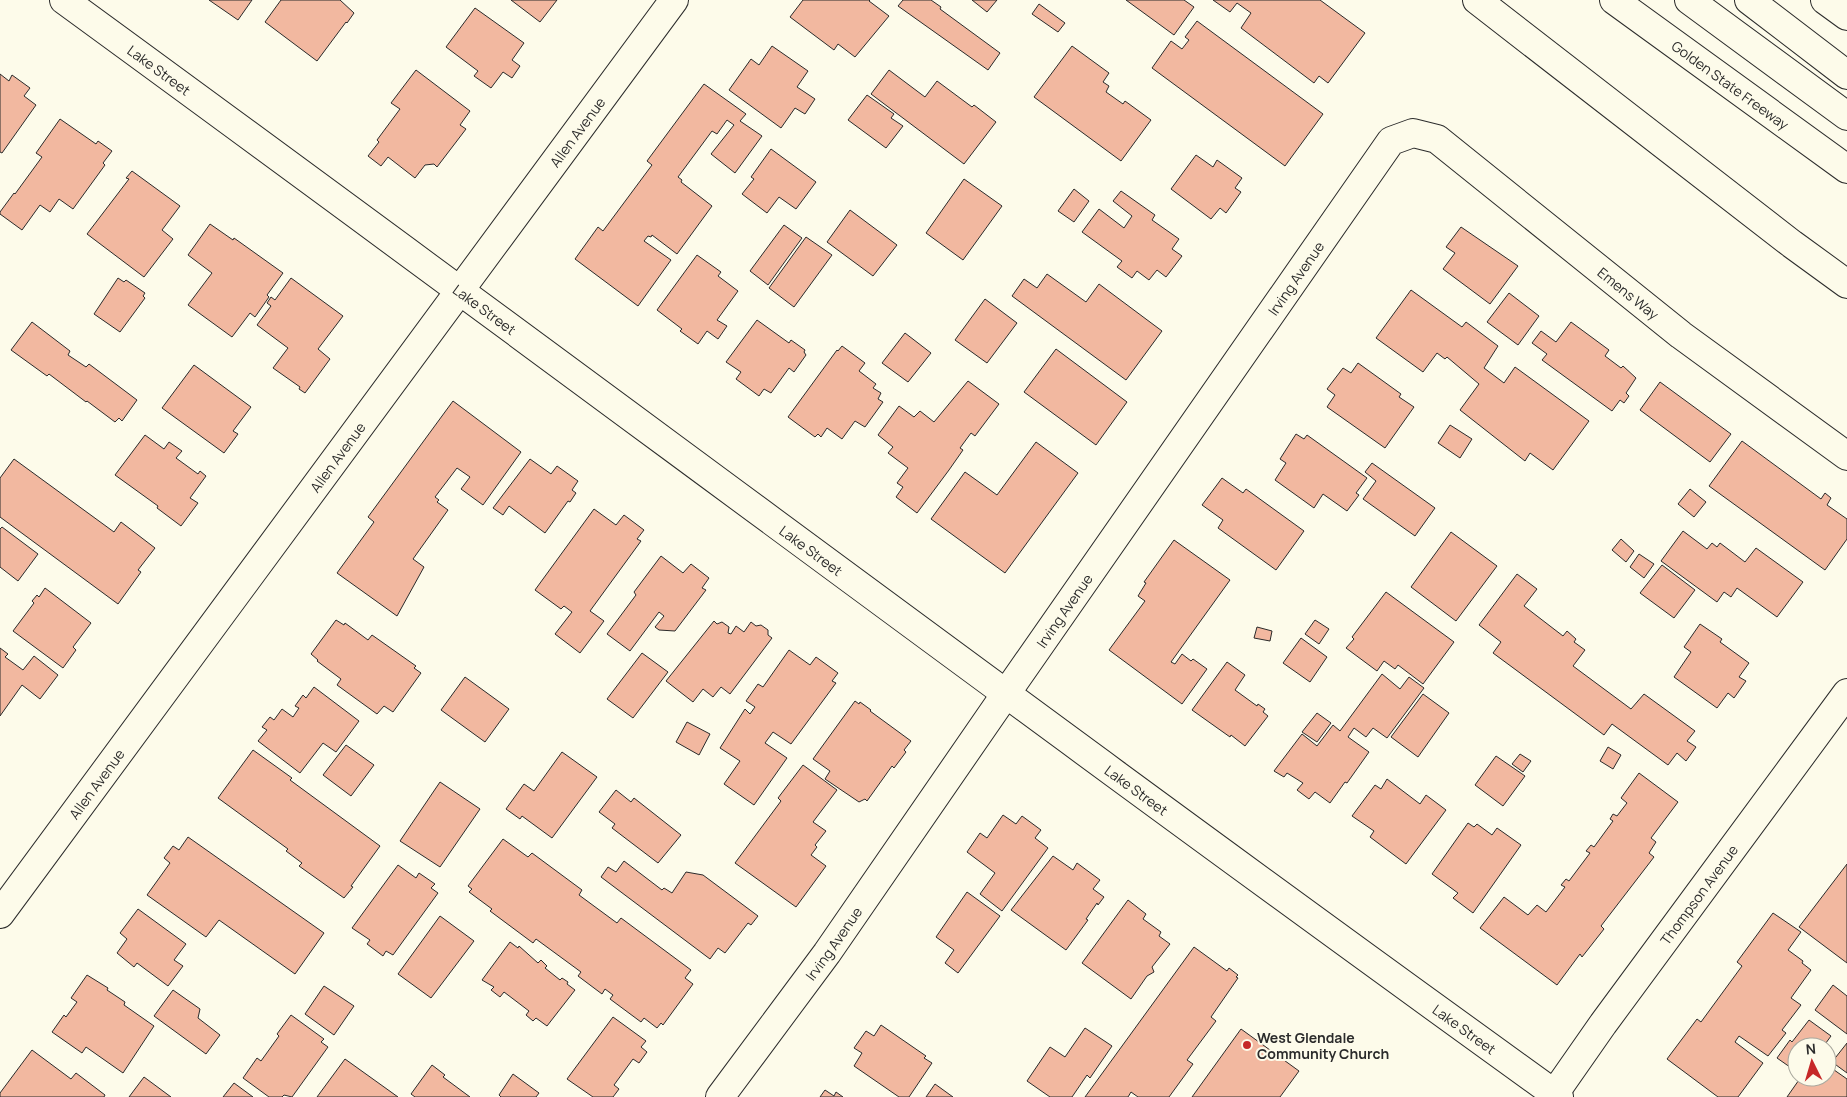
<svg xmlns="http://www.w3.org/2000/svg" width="1847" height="1097" font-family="Manrope,sans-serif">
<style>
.building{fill:#f2b8a0;stroke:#2b2b2b}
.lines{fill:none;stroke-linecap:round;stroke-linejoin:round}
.minor-casing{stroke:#2b2b2b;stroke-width:30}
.motorway-casing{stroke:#2b2b2b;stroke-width:30}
.minor{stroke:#fdfbea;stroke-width:28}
.motorway{stroke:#fdfbea;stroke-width:28}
.poi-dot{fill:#c62828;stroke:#fdfbea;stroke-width:2}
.labels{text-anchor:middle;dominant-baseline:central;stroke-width:4;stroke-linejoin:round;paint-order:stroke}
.street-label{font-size:14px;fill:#2b2b2b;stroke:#fdfbea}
.poi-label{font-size:14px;font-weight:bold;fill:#2b2b2b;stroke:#fdfbea;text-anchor:start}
</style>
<rect width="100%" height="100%" fill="#fdfbea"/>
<g class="building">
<path d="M 209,0 L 252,0 L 238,20 Z"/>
<path d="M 281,0 L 340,0 L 354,13 L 347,23 L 346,22 L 317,61 L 265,22 Z"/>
<path d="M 511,0 L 557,0 L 540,22 Z"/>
<path d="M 803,0 L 870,0 L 869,1 L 889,16 L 855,57 L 838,44 L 834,50 L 790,17 Z"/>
<path d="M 903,0 L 931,0 L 941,7 L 940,9 L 1000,53 L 988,70 L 898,6 Z"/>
<path d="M 972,0 L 997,0 L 987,12 Z"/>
<path d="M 1126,0 L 1184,0 L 1194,7 L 1174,35 Z"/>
<path d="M 1213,0 L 1320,0 L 1365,33 L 1328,83 L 1319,76 L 1314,83 L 1241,28 L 1251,13 L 1237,3 L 1230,12 Z"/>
<path d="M 1039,4 L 1065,23 L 1058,32 L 1032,14 Z"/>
<path d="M 475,8 L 524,43 L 512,60 L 520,66 L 512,78 L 503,72 L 491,88 L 474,76 L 478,71 L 446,47 Z"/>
<path d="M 1197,21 L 1323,114 L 1285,166 L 1152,68 L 1171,41 L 1182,49 L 1189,40 L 1185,37 Z"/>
<path d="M 772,46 L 808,71 L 797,87 L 815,99 L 805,114 L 795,108 L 781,128 L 729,90 L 751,59 L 759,65 Z"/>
<path d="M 1072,46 L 1109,73 L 1103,82 L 1109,86 L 1106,92 L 1123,104 L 1125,101 L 1151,120 L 1121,161 L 1034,97 Z"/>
<path d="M 416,70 L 470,111 L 460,125 L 466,129 L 437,167 L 434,164 L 425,165 L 415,178 L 388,157 L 381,166 L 368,156 L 379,142 L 377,140 L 400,109 L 391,103 Z"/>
<path d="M 889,70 L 925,97 L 937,81 L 972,107 L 974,105 L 996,122 L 964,164 L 871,94 Z"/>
<path d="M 0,74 L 9,81 L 12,75 L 30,88 L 24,96 L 36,105 L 2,153 L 0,152 Z"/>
<path d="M 704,84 L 746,114 L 740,121 L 762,136 L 735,173 L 711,154 L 734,125 L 727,120 L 717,134 L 712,131 L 678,177 L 682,180 L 681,182 L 712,206 L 677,254 L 652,235 L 651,237 L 648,236 L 644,241 L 671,260 L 638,306 L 575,259 L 598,227 L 603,231 L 652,165 L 647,161 Z"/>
<path d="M 867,95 L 894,114 L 891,118 L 903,126 L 886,148 L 848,120 Z"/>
<path d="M 60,119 L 96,144 L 98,141 L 112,151 L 103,163 L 105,165 L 73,209 L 59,199 L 50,212 L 40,205 L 22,230 L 0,214 L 0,212 L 14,193 L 15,194 L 42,157 L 36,153 Z"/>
<path d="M 771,149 L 816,182 L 796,209 L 779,197 L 767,213 L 742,194 L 754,179 L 751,177 Z"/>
<path d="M 1196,155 L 1213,167 L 1217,160 L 1242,178 L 1235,188 L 1241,192 L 1226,213 L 1220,208 L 1211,219 L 1171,189 Z"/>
<path d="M 132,171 L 180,206 L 162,230 L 173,239 L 144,277 L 87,234 L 129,179 L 126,178 Z"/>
<path d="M 964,179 L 1002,206 L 963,260 L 926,233 Z"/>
<path d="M 1074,189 L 1089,201 L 1074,222 L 1058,211 Z"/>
<path d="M 1121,191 L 1155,215 L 1152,220 L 1179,239 L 1172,249 L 1182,256 L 1166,277 L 1157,270 L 1149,280 L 1137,271 L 1132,278 L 1117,267 L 1122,261 L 1082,232 L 1099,209 L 1124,228 L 1132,216 L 1113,201 Z"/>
<path d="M 850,210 L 897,245 L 873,276 L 827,242 Z"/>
<path d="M 210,224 L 233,240 L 234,238 L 283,273 L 267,295 L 269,297 L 255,317 L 250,313 L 232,337 L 188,305 L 212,273 L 188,255 Z"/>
<path d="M 784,225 L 802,238 L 768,285 L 750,271 Z"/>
<path d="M 1461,227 L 1518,266 L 1490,304 L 1443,269 L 1455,253 L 1446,247 Z"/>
<path d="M 806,237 L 832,255 L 794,307 L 769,288 Z"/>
<path d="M 697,255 L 721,272 L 718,276 L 738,291 L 717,320 L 727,326 L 718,339 L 707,331 L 698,344 L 680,331 L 682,329 L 657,310 Z"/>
<path d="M 1047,274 L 1086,302 L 1099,284 L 1162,331 L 1126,380 L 1012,296 L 1024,279 L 1037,288 Z"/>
<path d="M 118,278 L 124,282 L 126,280 L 145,293 L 143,296 L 145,298 L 120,332 L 94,314 Z"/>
<path d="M 291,278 L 343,316 L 318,349 L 330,359 L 305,393 L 299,389 L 300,387 L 273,368 L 288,348 L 257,325 L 271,306 L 267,303 L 271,297 L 275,300 Z"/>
<path d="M 1411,290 L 1462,327 L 1466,322 L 1498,346 L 1484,368 L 1504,383 L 1515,367 L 1589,421 L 1553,470 L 1530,453 L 1525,461 L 1460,410 L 1479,384 L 1447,357 L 1445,359 L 1437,353 L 1423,372 L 1376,338 Z"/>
<path d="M 1509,293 L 1539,316 L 1518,345 L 1487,322 Z"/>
<path d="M 985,299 L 1017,323 L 987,363 L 955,340 Z"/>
<path d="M 757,320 L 789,343 L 791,340 L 805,350 L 804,352 L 806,355 L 794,372 L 789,368 L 771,393 L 764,389 L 759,396 L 736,379 L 741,372 L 726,362 Z"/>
<path d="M 32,322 L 70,351 L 68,355 L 86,367 L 89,364 L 137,400 L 122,421 L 119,418 L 115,422 L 87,401 L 86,402 L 49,374 L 47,376 L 11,350 Z"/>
<path d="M 1571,322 L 1609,350 L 1605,356 L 1621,368 L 1623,366 L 1636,378 L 1626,393 L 1629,396 L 1624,403 L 1620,400 L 1612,411 L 1542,360 L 1547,354 L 1532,343 L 1541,331 L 1556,342 Z"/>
<path d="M 905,333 L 931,353 L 908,382 L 882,363 Z"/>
<path d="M 842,346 L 865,363 L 859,371 L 876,384 L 873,388 L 881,393 L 878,399 L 883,402 L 865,427 L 855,421 L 842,439 L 827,428 L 821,437 L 818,434 L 815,437 L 788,417 L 837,350 L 838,351 Z"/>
<path d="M 1056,349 L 1127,402 L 1096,445 L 1024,392 Z"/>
<path d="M 1358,363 L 1401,394 L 1399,397 L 1414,407 L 1385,448 L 1327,407 L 1335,395 L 1327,389 L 1343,368 L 1351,373 Z"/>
<path d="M 194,365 L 251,407 L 233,431 L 238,434 L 224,453 L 162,408 Z"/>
<path d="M 968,381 L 999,404 L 975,436 L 971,433 L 960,448 L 963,450 L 949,470 L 917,513 L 896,497 L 903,487 L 897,483 L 908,468 L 888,453 L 893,447 L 878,435 L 899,406 L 914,417 L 920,411 L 934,422 Z"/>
<path d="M 1660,382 L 1731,434 L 1710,462 L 1640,410 Z"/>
<path d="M 453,401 L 521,452 L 483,505 L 461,489 L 470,477 L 457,468 L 435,497 L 439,500 L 437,502 L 448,510 L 413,559 L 424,567 L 397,616 L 337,573 L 374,522 L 368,517 Z"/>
<path d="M 1450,425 L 1472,439 L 1460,458 L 1438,443 Z"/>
<path d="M 1296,434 L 1304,439 L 1307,435 L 1367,478 L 1356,493 L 1359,495 L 1347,511 L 1323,494 L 1314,508 L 1275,480 L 1286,463 L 1280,459 Z"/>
<path d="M 145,435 L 164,449 L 169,442 L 182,451 L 176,458 L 198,474 L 200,471 L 206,476 L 190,498 L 198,503 L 181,526 L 157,508 L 158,506 L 115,475 Z"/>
<path d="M 1742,441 L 1821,499 L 1825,493 L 1831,498 L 1827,505 L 1847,519 L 1847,539 L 1825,570 L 1709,486 Z"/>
<path d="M 1036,442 L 1078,473 L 1005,573 L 931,519 L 965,472 L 997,495 Z"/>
<path d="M 14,459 L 114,532 L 121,522 L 155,548 L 138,570 L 141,572 L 118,604 L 0,517 L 0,478 Z"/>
<path d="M 530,459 L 551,474 L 557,466 L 578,481 L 572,490 L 576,493 L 570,502 L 568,501 L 545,533 L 509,506 L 503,515 L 493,508 Z"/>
<path d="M 1372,463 L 1435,508 L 1415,536 L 1363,499 L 1376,481 L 1365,472 Z"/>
<path d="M 1222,478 L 1243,493 L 1246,489 L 1304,531 L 1276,570 L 1218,528 L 1223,520 L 1202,505 Z"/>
<path d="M 1690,489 L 1706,502 L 1694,517 L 1678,504 Z"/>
<path d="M 594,509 L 616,525 L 624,515 L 644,530 L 637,539 L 641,541 L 590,611 L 604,621 L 580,653 L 555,634 L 572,612 L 564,606 L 561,609 L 535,590 Z"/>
<path d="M 2,527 L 38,554 L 18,581 L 0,567 L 0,529 Z"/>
<path d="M 1683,531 L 1707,549 L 1712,543 L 1717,547 L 1720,543 L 1745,562 L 1756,548 L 1803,582 L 1777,617 L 1737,588 L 1731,597 L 1724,592 L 1717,602 L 1661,561 Z"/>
<path d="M 1451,532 L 1497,566 L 1456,621 L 1411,587 Z"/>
<path d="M 1621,539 L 1634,551 L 1626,562 L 1612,550 Z"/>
<path d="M 1174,540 L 1230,580 L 1171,662 L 1175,664 L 1182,654 L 1191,661 L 1193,659 L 1207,669 L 1182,704 L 1109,650 L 1145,601 L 1138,596 L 1146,583 L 1144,582 Z"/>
<path d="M 1639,554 L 1654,564 L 1644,578 L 1630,567 Z"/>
<path d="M 661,556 L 683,573 L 691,564 L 709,578 L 702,588 L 706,590 L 675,631 L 659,630 L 655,627 L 664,616 L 659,612 L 630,651 L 607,634 L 636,595 L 634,592 Z"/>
<path d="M 1662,565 L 1695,590 L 1674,618 L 1640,593 Z"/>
<path d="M 1517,574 L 1537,589 L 1524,606 L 1563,636 L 1567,631 L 1576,639 L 1574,642 L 1585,650 L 1573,666 L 1631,709 L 1644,694 L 1695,731 L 1687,741 L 1696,747 L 1686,761 L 1677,753 L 1668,765 L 1612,724 L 1604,735 L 1493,653 L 1501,642 L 1479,625 Z"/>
<path d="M 45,588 L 91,623 L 73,647 L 76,650 L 63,668 L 13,631 L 34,603 L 32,601 L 37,595 L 39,597 Z"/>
<path d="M 1386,592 L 1454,642 L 1423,684 L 1398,665 L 1395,669 L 1384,661 L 1377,671 L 1346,648 L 1354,639 L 1352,637 Z"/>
<path d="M 336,620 L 344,625 L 345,623 L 368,640 L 372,635 L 416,666 L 414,668 L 421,673 L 393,712 L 384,706 L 377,714 L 337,685 L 341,679 L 317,661 L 318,660 L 311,654 Z"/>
<path d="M 1315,620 L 1329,629 L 1319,644 L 1305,634 Z"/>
<path d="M 714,621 L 717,624 L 722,622 L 729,627 L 728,633 L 731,634 L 736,626 L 744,632 L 751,622 L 756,626 L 761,625 L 768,630 L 768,635 L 772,638 L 730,694 L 721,687 L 713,697 L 703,689 L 693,702 L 666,681 Z"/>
<path d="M 1700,624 L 1722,639 L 1720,642 L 1749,663 L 1739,677 L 1746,681 L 1734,698 L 1728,693 L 1717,708 L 1674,677 L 1691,652 L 1684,647 Z"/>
<path d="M 1257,627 L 1272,631 L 1270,641 L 1254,638 Z"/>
<path d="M 1301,638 L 1327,657 L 1310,682 L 1283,663 Z"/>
<path d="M 0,648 L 8,654 L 5,657 L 23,670 L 34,656 L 58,675 L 40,699 L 22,685 L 0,716 Z"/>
<path d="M 789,650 L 810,665 L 816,657 L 838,673 L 832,681 L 836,683 L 791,744 L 773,732 L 765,743 L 787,758 L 754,805 L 724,784 L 740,761 L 720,748 L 745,709 L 750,714 L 755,707 L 746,701 L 758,684 L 763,687 Z"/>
<path d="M 642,653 L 668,672 L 633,718 L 607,699 Z"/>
<path d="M 1227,662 L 1245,675 L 1235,690 L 1257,706 L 1258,704 L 1265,709 L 1263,712 L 1268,716 L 1245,746 L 1231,735 L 1230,737 L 1192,710 Z"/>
<path d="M 1382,674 L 1400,689 L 1409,677 L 1424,688 L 1387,738 L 1373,728 L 1366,737 L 1354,728 L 1348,737 L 1369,752 L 1347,783 L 1345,782 L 1330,803 L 1315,792 L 1309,799 L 1297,790 L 1303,783 L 1287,773 L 1284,777 L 1274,771 L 1302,734 L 1317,746 L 1333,725 L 1340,731 Z"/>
<path d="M 465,677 L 509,709 L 485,742 L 441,710 Z"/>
<path d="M 314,687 L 359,721 L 336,752 L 323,743 L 300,773 L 258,741 L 267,730 L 262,727 L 270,717 L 274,720 L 282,709 L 293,717 L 299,708 L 295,706 L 303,695 L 306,698 Z"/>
<path d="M 1423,694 L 1449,713 L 1418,757 L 1391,737 Z"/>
<path d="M 855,701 L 859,704 L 860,702 L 871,710 L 870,711 L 911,741 L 904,750 L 906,752 L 894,768 L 892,766 L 867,801 L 865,799 L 859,802 L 825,779 L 830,771 L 813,759 Z"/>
<path d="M 1317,713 L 1331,723 L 1317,742 L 1302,732 Z"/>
<path d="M 687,722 L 710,734 L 699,755 L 676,742 Z"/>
<path d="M 346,745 L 374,765 L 351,796 L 323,775 Z"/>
<path d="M 1608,747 L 1621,755 L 1613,769 L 1600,761 Z"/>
<path d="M 253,750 L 292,778 L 290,780 L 380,846 L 351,886 L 353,887 L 344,898 L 299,866 L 302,863 L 286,851 L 288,849 L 218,798 Z"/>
<path d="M 562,752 L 597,777 L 552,838 L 522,816 L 520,819 L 506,809 L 524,784 L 534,791 Z"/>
<path d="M 1520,754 L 1531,761 L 1523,772 L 1512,764 Z"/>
<path d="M 1496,756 L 1525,776 L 1503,806 L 1475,785 Z"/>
<path d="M 803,765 L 837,790 L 813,822 L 826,831 L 815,845 L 817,847 L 811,855 L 826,866 L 796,907 L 735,863 L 781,801 L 778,798 Z"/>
<path d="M 1639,773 L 1678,802 L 1651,838 L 1656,842 L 1649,853 L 1654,857 L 1601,926 L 1604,929 L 1582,957 L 1580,954 L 1557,985 L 1480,928 L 1504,897 L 1528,915 L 1537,905 L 1546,912 L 1565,887 L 1561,885 L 1566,879 L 1569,881 L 1590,853 L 1586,851 L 1591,845 L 1594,847 L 1613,821 L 1610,819 L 1613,814 L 1617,816 L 1627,803 L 1621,798 Z"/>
<path d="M 1387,779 L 1420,804 L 1426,795 L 1446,810 L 1406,864 L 1370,837 L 1374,831 L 1352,816 L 1375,785 L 1381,789 Z"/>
<path d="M 440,782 L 480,809 L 440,867 L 400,841 Z"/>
<path d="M 616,790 L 631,802 L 634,798 L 681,835 L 658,863 L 612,828 L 615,824 L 599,812 Z"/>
<path d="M 1003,815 L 1016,824 L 1022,816 L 1041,830 L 1035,838 L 1048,848 L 1002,911 L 980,894 L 995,873 L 967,852 L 980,833 L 987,838 Z"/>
<path d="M 1468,823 L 1474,827 L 1477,824 L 1492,835 L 1497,828 L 1521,845 L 1473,913 L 1453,898 L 1458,893 L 1432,874 Z"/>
<path d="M 188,837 L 324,933 L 295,974 L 219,920 L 206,937 L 147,895 L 170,863 L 164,858 L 173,846 L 179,850 Z"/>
<path d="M 503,839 L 528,857 L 532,853 L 582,890 L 579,895 L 617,923 L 621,918 L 691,970 L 685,978 L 693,984 L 663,1025 L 661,1023 L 657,1028 L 644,1018 L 641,1022 L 610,999 L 613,995 L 605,989 L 602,994 L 578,976 L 581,972 L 536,939 L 533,943 L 490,911 L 492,909 L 469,892 L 472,889 L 468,886 Z"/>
<path d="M 1053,856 L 1073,870 L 1077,863 L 1100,880 L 1093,889 L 1104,897 L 1098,905 L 1097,903 L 1086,919 L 1088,920 L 1066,950 L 1011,910 Z"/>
<path d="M 624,861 L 662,890 L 664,888 L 672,893 L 686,872 L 703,875 L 758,916 L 751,925 L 748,923 L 725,953 L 718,948 L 710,959 L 601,877 L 608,867 L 616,872 Z"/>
<path d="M 1847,864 L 1847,963 L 1799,927 Z"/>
<path d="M 398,865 L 416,878 L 419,873 L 435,884 L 431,888 L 438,893 L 393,955 L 386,951 L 383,956 L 367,944 L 370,940 L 352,928 Z"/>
<path d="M 967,892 L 1000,916 L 958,973 L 945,963 L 954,950 L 936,937 Z"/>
<path d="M 1128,900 L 1146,914 L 1143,919 L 1161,932 L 1159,936 L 1170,944 L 1152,967 L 1154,972 L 1147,976 L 1131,999 L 1082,963 Z"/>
<path d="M 138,909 L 186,944 L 174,960 L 183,966 L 168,986 L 137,963 L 134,967 L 117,953 L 127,939 L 120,933 Z"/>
<path d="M 1773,913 L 1801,932 L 1788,950 L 1803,961 L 1802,963 L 1811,970 L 1791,998 L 1801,1005 L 1782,1030 L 1786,1033 L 1768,1056 L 1739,1036 L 1735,1042 L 1763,1063 L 1738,1097 L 1718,1097 L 1667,1059 L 1697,1019 L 1701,1022 L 1742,966 L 1737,962 Z"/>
<path d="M 440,916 L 474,941 L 431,998 L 398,974 Z"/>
<path d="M 510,942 L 518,948 L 519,946 L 538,963 L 541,960 L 547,966 L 545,968 L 560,980 L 562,978 L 568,982 L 567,984 L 575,990 L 547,1026 L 536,1018 L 533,1021 L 526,1015 L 529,1011 L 504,992 L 500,997 L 491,990 L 494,987 L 482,980 Z"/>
<path d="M 1194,947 L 1227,971 L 1229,968 L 1238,975 L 1236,977 L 1238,978 L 1211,1017 L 1216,1021 L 1187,1060 L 1193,1064 L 1169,1097 L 1138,1097 L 1131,1092 L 1128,1097 L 1085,1097 Z"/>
<path d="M 87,975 L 108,988 L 107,990 L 125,1002 L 124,1005 L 154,1026 L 123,1073 L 86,1047 L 82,1053 L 52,1032 L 64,1015 L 66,1017 L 77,1002 L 71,998 Z"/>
<path d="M 1833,985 L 1847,996 L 1847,1034 L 1815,1010 Z"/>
<path d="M 324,986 L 354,1006 L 334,1035 L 305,1014 Z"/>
<path d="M 173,990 L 200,1009 L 198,1018 L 220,1035 L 206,1054 L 154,1016 Z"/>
<path d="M 291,1015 L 324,1039 L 321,1042 L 328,1047 L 292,1097 L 284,1095 L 282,1097 L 269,1097 L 243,1078 L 257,1058 L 261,1061 L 279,1036 L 277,1034 Z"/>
<path d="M 613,1017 L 646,1041 L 641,1047 L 647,1052 L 639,1063 L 633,1059 L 614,1085 L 619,1089 L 613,1097 L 593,1097 L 567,1079 Z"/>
<path d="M 1809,1020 L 1831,1036 L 1823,1047 L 1797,1047 L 1797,1072 L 1777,1058 L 1790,1040 L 1792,1042 Z"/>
<path d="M 881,1025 L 926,1056 L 924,1058 L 932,1063 L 909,1097 L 899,1097 L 854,1066 L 862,1053 L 854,1048 L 866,1031 L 874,1036 Z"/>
<path d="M 1085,1028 L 1112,1046 L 1090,1078 L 1087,1075 L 1072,1097 L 1050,1097 L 1027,1081 L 1050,1047 L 1065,1057 Z"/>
<path d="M 1241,1029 L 1299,1071 L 1280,1097 L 1192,1097 Z"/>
<path d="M 1847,1043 L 1847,1073 L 1832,1062 Z"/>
<path d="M 32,1050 L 71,1079 L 76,1073 L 105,1095 L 104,1097 L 0,1097 L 0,1093 Z"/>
<path d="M 345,1059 L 398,1097 L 317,1097 Z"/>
<path d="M 432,1065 L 445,1075 L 443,1077 L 470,1097 L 415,1097 L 411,1094 Z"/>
<path d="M 1827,1065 L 1847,1079 L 1847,1097 L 1787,1097 L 1801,1077 L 1827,1077 Z"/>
<path d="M 513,1074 L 539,1093 L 536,1097 L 501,1097 L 499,1095 Z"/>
<path d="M 144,1077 L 171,1097 L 129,1097 Z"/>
<path d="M 234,1083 L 253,1097 L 223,1097 Z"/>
<path d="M 935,1084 L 953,1097 L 926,1097 Z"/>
<path d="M 825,1090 L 834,1096 L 836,1092 L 843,1097 L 820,1097 Z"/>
</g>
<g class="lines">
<defs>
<g id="minor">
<path id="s1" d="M 64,0 C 564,365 1058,736 1559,1097"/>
<path id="s2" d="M 0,914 L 674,0"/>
<path id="s3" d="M 720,1097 L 827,953 L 1005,695 L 1391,141 L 1413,133 L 1437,139 L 1681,335 L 1847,456"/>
<path id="s4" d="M 1552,1097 L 1603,1024 L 1847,693"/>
</g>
<g id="motorway">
<path d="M 1477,0 L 1792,244 L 1847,284"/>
<path id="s5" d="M 1614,0 L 1847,169"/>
<path d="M 1689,0 L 1847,116"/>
<path d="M 1749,0 L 1847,75"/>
<path d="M 1825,0 L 1847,16"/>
</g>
</defs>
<use href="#minor" class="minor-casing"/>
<use href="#motorway" class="motorway-casing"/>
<use href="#minor" class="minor"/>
<use href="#motorway" class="motorway"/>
</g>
<circle class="poi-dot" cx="1247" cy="1045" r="5"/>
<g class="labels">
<g class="street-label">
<text stroke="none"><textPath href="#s1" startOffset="118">Lake Street</textPath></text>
<text stroke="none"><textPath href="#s5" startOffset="144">Golden State Freeway</textPath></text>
<text stroke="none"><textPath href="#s2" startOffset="972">Allen Avenue</textPath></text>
<text stroke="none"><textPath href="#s3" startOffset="1001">Irving Avenue</textPath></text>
<text stroke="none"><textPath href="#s3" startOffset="1462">Emens Way</textPath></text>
<text stroke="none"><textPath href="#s1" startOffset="522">Lake Street</textPath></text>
<text stroke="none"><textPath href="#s2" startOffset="568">Allen Avenue</textPath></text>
<text stroke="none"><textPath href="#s1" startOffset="928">Lake Street</textPath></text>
<text stroke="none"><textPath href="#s3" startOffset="596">Irving Avenue</textPath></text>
<text stroke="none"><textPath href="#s2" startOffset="162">Allen Avenue</textPath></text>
<text stroke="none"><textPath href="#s1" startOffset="1332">Lake Street</textPath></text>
<text stroke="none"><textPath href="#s4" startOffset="250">Thompson Avenue</textPath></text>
<text stroke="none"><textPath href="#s3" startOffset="191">Irving Avenue</textPath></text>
<text stroke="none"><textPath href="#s1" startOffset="1738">Lake Street</textPath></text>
</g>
<g class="poi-label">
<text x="1257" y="1037">West Glendale<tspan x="1257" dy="16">Community Church</tspan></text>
</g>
</g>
<g transform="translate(1812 1062) rotate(355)"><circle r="24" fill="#fdfbea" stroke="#a9a89e"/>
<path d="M0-4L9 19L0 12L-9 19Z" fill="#c62828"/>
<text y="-8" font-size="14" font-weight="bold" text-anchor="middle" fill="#2b2b2b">N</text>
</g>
</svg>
